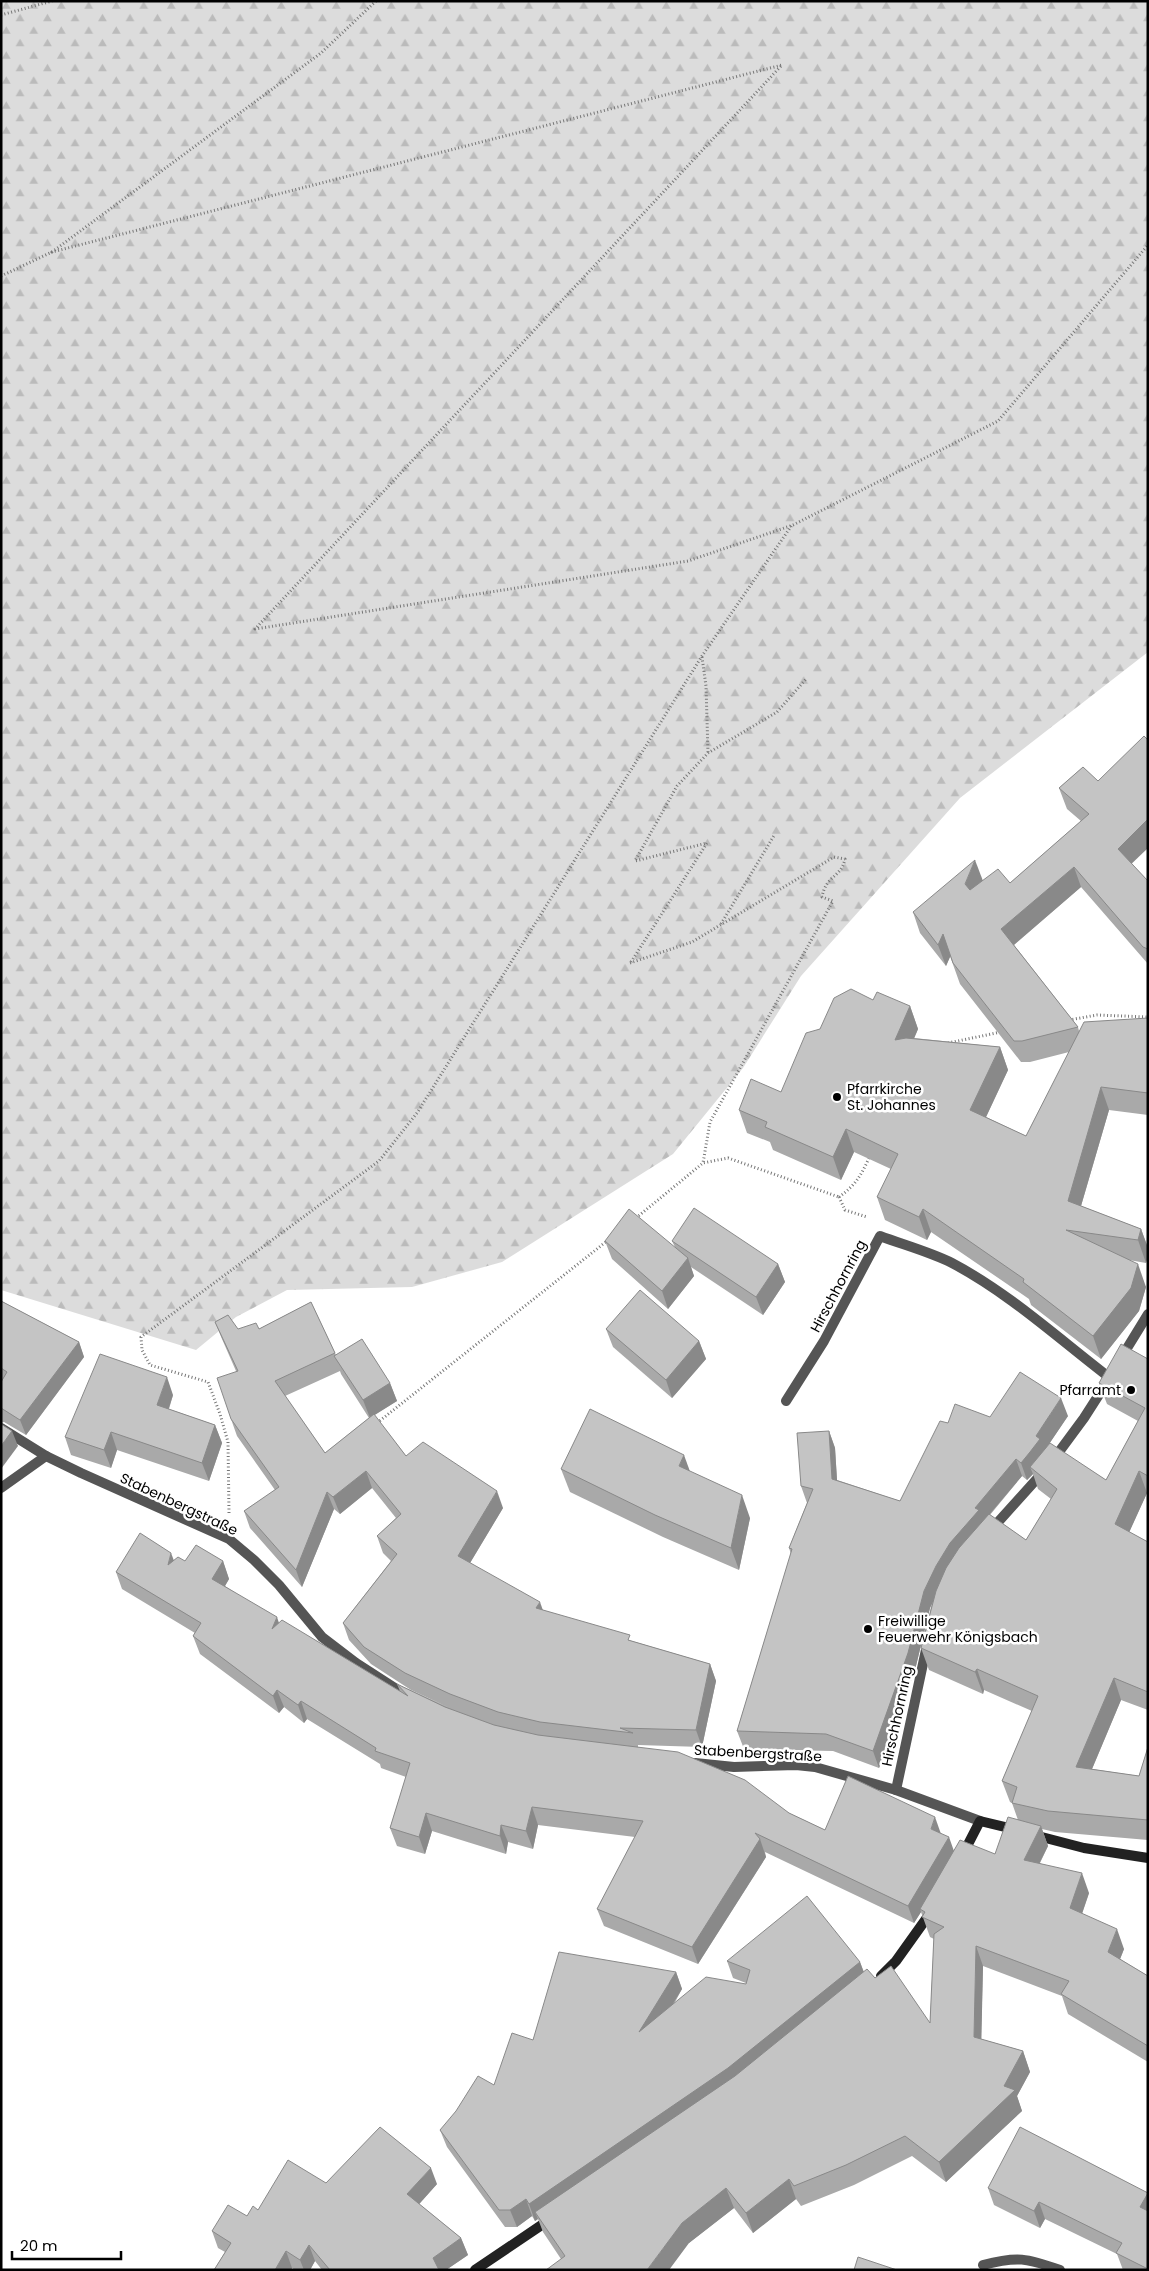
<svg xmlns="http://www.w3.org/2000/svg" width="1149" height="2271" font-family="Poppins,sans-serif">
<style>
.forest{fill:url(#forest-firs)}
.lines{fill:none;stroke-linecap:round;stroke-linejoin:round}
.path{stroke:#777;stroke-width:3;stroke-dasharray:1 2.5;stroke-linecap:butt}
.lane{stroke:#555;stroke-width:10}
.street{stroke:#555;stroke-width:10}
.secondary{stroke:#222;stroke-width:10}
.wall{fill:#a9a9a9;fill-rule:evenodd}
.shaded-wall{fill:#898989}
.building{fill:#c4c4c4;stroke:#898989}
.poi-dot{fill:#000;stroke:#fff;stroke-width:2}
.labels{text-anchor:middle;dominant-baseline:central;stroke-width:5;stroke-linejoin:round;paint-order:stroke}
.poi-label{font-size:14px;fill:#000;stroke:#fff;text-anchor:start}
.street-label{font-size:14px;fill:#000;stroke:#fff}
</style>
<defs>
<pattern id="forest-firs" width="22" height="20" patternUnits="userSpaceOnUse" patternTransform="scale(1.25)"><rect width="22" height="20" fill="#dcdcdc"/><path d="M5 1l3.5 6h-7zM16 11l3.5 6h-7z" fill="#bbb"/></pattern>
</defs>
<rect width="100%" height="100%" fill="#fff"/>
<path class="forest" d="M 1,1 L 1148,1 L 1148,652 L 960,798 L 801,976 L 743,1068 L 673,1154 L 502,1262 L 412,1287 L 287,1290 L 236,1317 L 196,1350 L 1,1290 Z"/>
<g class="lines">
<g class="path">
<path d="M 376,1 L 321,53 L 52,252 L 782,65 L 255,629 L 688,561 L 793,525 L 998,421 L 1148,245"/>
<path d="M 1,15 L 52,1"/>
<path d="M 1,276 L 52,252"/>
<path d="M 702,657 L 706,686 L 708,753"/>
<path d="M 721,924 L 775,834"/>
<path d="M 631,962 L 707,843 L 635,861 L 677,786 L 708,753 L 777,712 L 806,679"/>
<path d="M 630,963 L 692,942 L 834,857 L 845,859 C 841,878 826,875 822,897 L 833,901 L 710,1122 L 703,1163"/>
<path d="M 1069,1020 L 1097,1015 L 1148,1017"/>
<path d="M 948,1043 L 1001,1032"/>
<path d="M 839,1197 C 857,1184 861,1175 870,1156"/>
<path d="M 839,1197 L 845,1210 L 867,1217"/>
<path d="M 636,1218 L 703,1163 L 728,1158 L 839,1197"/>
<path d="M 377,1423 L 607,1241"/>
<path d="M 229,1513 L 228,1442 L 220,1414 L 208,1382 L 150,1365 L 142,1350 L 141,1337 L 379,1161 L 417,1113 L 702,656 L 792,525"/>
</g>
<path class="lane" d="M 786,1401 L 824,1341 L 880,1236 C 904,1245 930,1252 952,1263 C 1009,1293 1059,1339 1110,1378"/>
<g class="street">
<path d="M 1121,1358 L 1148,1314"/>
<path d="M 1,1428 L 46,1456 L 81,1473 L 229,1539 L 254,1560 L 279,1585 L 322,1637 L 356,1663 L 404,1694"/>
<path d="M 1053,1460 L 1084,1418 L 1109,1379"/>
<path d="M 1,1488 L 46,1456"/>
<path d="M 990,1531 L 1044,1471"/>
<path d="M 695,1763 L 734,1767 L 796,1765 L 815,1767 L 896,1790 L 980,1821"/>
<path d="M 896,1790 L 927,1645"/>
<path d="M 983,2265 C 1017,2256 1027,2258 1060,2270"/>
</g>
<g class="secondary">
<path d="M 1034,1835 L 1084,1848 L 1148,1858"/>
<path d="M 963,1854 L 980,1821 L 1017,1830"/>
<path d="M 881,1976 L 896,1961 L 931,1912"/>
<path d="M 475,2270 L 552,2218"/>
</g>
</g>
<g class="wall">
<path d="M 1083,767 L 1131,864 L 1148,881 L 1148,964 L 1081,887 L 1014,945 L 1078,1027 L 1079,1031 L 1148,1018 L 1148,1115 L 1109,1110 L 1081,1206 L 1141,1229 L 1148,1248 L 1148,1256 L 1146,1263 L 1129,1260 L 1146,1287 L 1139,1311 L 1101,1359 L 1031,1305 L 1029,1299 L 931,1232 L 927,1240 L 885,1220 L 877,1197 L 891,1169 L 854,1152 L 841,1180 L 773,1150 L 770,1142 L 747,1133 L 739,1110 L 781,1092 L 820,1029 L 873,1000 L 910,1006 L 918,1029 L 914,1038 L 1000,1047 L 1008,1070 L 986,1117 L 1026,1136 L 1069,1052 L 1030,1062 L 1021,1062 L 960,984 L 950,956 L 946,966 L 920,933 L 913,912 L 982,880 L 1010,883 L 1081,821 L 1067,809 L 1059,788 Z"/>
<path d="M 605,1241 L 675,1247 L 672,1241 L 778,1264 L 785,1282 L 763,1315 L 691,1267 L 694,1276 L 668,1309 L 612,1259 Z"/>
<path d="M 1,1301 L 79,1342 L 84,1357 L 26,1435 L 4,1422 L 1,1423 L 1,1382 L 2,1381 L 1,1381 Z"/>
<path d="M 311,1302 L 336,1355 L 390,1383 L 397,1401 L 374,1415 L 406,1456 L 503,1508 L 470,1563 L 543,1610 L 632,1641 L 710,1664 L 716,1681 L 702,1747 L 638,1745 L 638,1747 L 789,1813 L 825,1830 L 941,1833 L 954,1851 L 995,1854 L 1018,1820 L 1012,1803 L 1010,1802 L 1002,1781 L 1032,1711 L 984,1690 L 983,1694 L 929,1670 L 921,1648 L 932,1603 L 930,1608 L 915,1670 L 879,1768 L 833,1751 L 744,1749 L 737,1731 L 791,1554 L 789,1548 L 807,1503 L 801,1486 L 829,1431 L 835,1448 L 837,1480 L 900,1501 L 948,1423 L 990,1417 L 1068,1416 L 1047,1447 L 1106,1480 L 1138,1421 L 1107,1404 L 1099,1383 L 1148,1359 L 1148,1493 L 1147,1493 L 1129,1532 L 1148,1542 L 1148,1710 L 1121,1700 L 1092,1769 L 1139,1776 L 1148,1747 L 1148,1840 L 1055,1832 L 1042,1829 L 1048,1846 L 1040,1863 L 1089,1893 L 1082,1914 L 1124,1949 L 1120,1959 L 1148,1976 L 1148,2062 L 1068,2014 L 1062,1996 L 983,1966 L 981,2039 L 1023,2051 L 1030,2072 L 1017,2096 L 1022,2111 L 946,2182 L 912,2156 L 854,2185 L 801,2206 L 796,2199 L 753,2233 L 734,2208 L 689,2243 L 561,2259 L 543,2232 L 538,2219 L 535,2221 L 532,2216 L 517,2227 L 505,2227 L 447,2147 L 440,2130 L 494,2085 L 533,2040 L 676,1972 L 682,1989 L 674,2004 L 746,1984 L 746,1983 L 733,1978 L 727,1961 L 860,1962 L 864,1972 L 875,1978 L 930,2023 L 934,1939 L 930,1937 L 921,1912 L 914,1923 L 765,1852 L 766,1857 L 698,1964 L 604,1926 L 597,1909 L 635,1837 L 538,1825 L 533,1849 L 508,1842 L 506,1854 L 432,1831 L 425,1854 L 397,1846 L 390,1828 L 406,1777 L 381,1768 L 380,1764 L 307,1719 L 304,1723 L 284,1707 L 279,1713 L 200,1654 L 193,1636 L 195,1633 L 122,1589 L 116,1572 L 174,1560 L 185,1561 L 223,1561 L 229,1579 L 225,1586 L 279,1623 L 400,1691 L 397,1684 L 452,1709 L 411,1690 L 371,1664 L 349,1640 L 343,1623 L 391,1561 L 383,1553 L 377,1536 L 396,1518 L 372,1488 L 340,1514 L 334,1509 L 302,1587 L 250,1528 L 244,1511 L 275,1490 L 237,1436 L 231,1419 L 236,1371 L 222,1339 L 215,1322 L 238,1329 L 259,1329 ZM 340,1371 L 341,1374 L 369,1418 L 325,1453 L 285,1396 ZM 1033,1474 L 1038,1489 L 1051,1499 L 1026,1540 L 990,1515 L 1022,1476 L 1027,1480 Z"/>
<path d="M 606,1329 L 699,1341 L 706,1359 L 672,1398 L 613,1347 Z"/>
<path d="M 173,1395 L 169,1409 L 215,1425 L 222,1443 L 209,1481 L 117,1450 L 111,1468 L 71,1455 L 65,1437 Z"/>
<path d="M 561,1469 L 750,1518 L 739,1570 L 663,1537 L 570,1492 Z"/>
<path d="M 326,2183 L 437,2184 L 419,2204 L 461,2238 L 468,2255 L 446,2270 L 322,2270 L 315,2261 L 310,2270 L 295,2270 L 292,2268 L 291,2270 L 214,2270 L 225,2252 L 218,2248 L 212,2231 L 247,2216 L 258,2210 Z"/>
<path d="M 988,2188 L 1148,2193 L 1148,2270 L 1123,2270 L 1117,2254 L 1045,2219 L 1040,2228 L 994,2205 Z"/>
</g>
<g class="shaded-wall">
<path d="M 1148,819 L 1148,848 L 1125,870 L 1118,849 Z"/>
<path d="M 975,860 L 983,881 L 973,905 L 965,884 Z"/>
<path d="M 1074,867 L 1081,887 L 1008,950 L 1001,929 Z"/>
<path d="M 943,934 L 951,955 L 946,966 L 938,945 Z"/>
<path d="M 910,1006 L 918,1029 L 904,1063 L 895,1040 Z"/>
<path d="M 1000,1047 L 1008,1070 L 979,1132 L 970,1110 Z"/>
<path d="M 1101,1087 L 1109,1110 L 1076,1223 L 1068,1201 Z"/>
<path d="M 846,1129 L 854,1152 L 841,1180 L 833,1157 Z"/>
<path d="M 923,1209 L 931,1232 L 927,1240 L 919,1217 Z"/>
<path d="M 1141,1229 L 1148,1248 L 1148,1256 L 1146,1263 L 1138,1240 Z"/>
<path d="M 688,1258 L 694,1276 L 668,1309 L 662,1291 Z"/>
<path d="M 778,1264 L 785,1282 L 763,1315 L 756,1297 Z"/>
<path d="M 1138,1264 L 1146,1287 L 1139,1311 L 1101,1359 L 1093,1336 Z"/>
<path d="M 699,1341 L 706,1359 L 672,1398 L 666,1380 Z"/>
<path d="M 79,1342 L 84,1357 L 26,1435 L 20,1420 Z"/>
<path d="M 167,1377 L 173,1395 L 164,1423 L 157,1405 Z"/>
<path d="M 390,1383 L 397,1401 L 370,1418 L 363,1400 Z"/>
<path d="M 1061,1398 L 1068,1416 L 1045,1450 L 1030,1467 L 1033,1474 L 1027,1480 L 1021,1463 L 1036,1436 Z"/>
<path d="M 215,1425 L 222,1443 L 209,1481 L 202,1463 Z"/>
<path d="M 12,1431 L 18,1446 L 1,1469 L 1,1446 Z"/>
<path d="M 829,1431 L 835,1448 L 838,1496 L 832,1479 Z"/>
<path d="M 111,1432 L 117,1450 L 111,1468 L 104,1450 Z"/>
<path d="M 684,1455 L 692,1477 L 679,1466 Z"/>
<path d="M 1016,1459 L 1022,1476 L 983,1522 L 942,1583 L 930,1608 L 915,1670 L 879,1768 L 873,1751 L 924,1591 L 936,1566 L 950,1543 L 975,1508 Z"/>
<path d="M 366,1471 L 372,1488 L 340,1514 L 333,1497 Z"/>
<path d="M 1139,1471 L 1147,1493 L 1123,1546 L 1115,1524 Z"/>
<path d="M 497,1491 L 503,1508 L 464,1573 L 458,1556 Z"/>
<path d="M 327,1492 L 334,1509 L 302,1587 L 296,1570 Z"/>
<path d="M 742,1495 L 750,1518 L 739,1570 L 731,1548 Z"/>
<path d="M 171,1553 L 178,1571 L 168,1565 Z"/>
<path d="M 223,1561 L 229,1579 L 219,1596 L 212,1579 Z"/>
<path d="M 540,1602 L 546,1619 L 536,1608 Z"/>
<path d="M 277,1617 L 283,1635 L 272,1629 Z"/>
<path d="M 710,1664 L 716,1681 L 702,1747 L 696,1730 Z"/>
<path d="M 977,1669 L 984,1690 L 983,1694 L 975,1672 Z"/>
<path d="M 1114,1678 L 1121,1700 L 1084,1788 L 1076,1767 Z"/>
<path d="M 277,1690 L 284,1707 L 279,1713 L 273,1696 Z"/>
<path d="M 301,1701 L 307,1719 L 304,1723 L 298,1705 Z"/>
<path d="M 532,1807 L 538,1825 L 533,1849 L 526,1831 Z"/>
<path d="M 426,1813 L 432,1831 L 425,1854 L 419,1837 Z"/>
<path d="M 935,1817 L 941,1834 L 931,1829 Z"/>
<path d="M 501,1825 L 508,1842 L 506,1854 L 500,1836 Z"/>
<path d="M 1041,1826 L 1048,1846 L 1031,1880 L 1024,1860 Z"/>
<path d="M 949,1837 L 955,1854 L 920,1909 L 921,1912 L 914,1923 L 908,1906 Z"/>
<path d="M 760,1839 L 766,1857 L 698,1964 L 692,1947 Z"/>
<path d="M 1082,1873 L 1089,1893 L 1077,1928 L 1070,1908 Z"/>
<path d="M 1117,1929 L 1124,1949 L 1115,1972 L 1108,1952 Z"/>
<path d="M 976,1946 L 983,1966 L 981,2057 L 974,2037 Z"/>
<path d="M 860,1962 L 866,1979 L 734,2085 L 535,2212 L 538,2219 L 535,2221 L 529,2204 Z"/>
<path d="M 676,1972 L 682,1989 L 645,2049 L 639,2032 Z"/>
<path d="M 1023,2051 L 1030,2072 L 1017,2096 L 1022,2111 L 946,2182 L 939,2162 L 1004,2086 Z"/>
<path d="M 431,2168 L 437,2184 L 413,2211 L 407,2194 Z"/>
<path d="M 789,2179 L 796,2199 L 753,2233 L 746,2213 Z"/>
<path d="M 726,2188 L 734,2208 L 689,2243 L 669,2270 L 647,2270 L 682,2223 Z"/>
<path d="M 1148,2193 L 1148,2221 L 1140,2207 Z"/>
<path d="M 526,2199 L 532,2216 L 517,2227 L 510,2210 Z"/>
<path d="M 1039,2202 L 1045,2219 L 1040,2228 L 1034,2211 Z"/>
<path d="M 461,2238 L 468,2255 L 446,2270 L 437,2270 L 433,2258 Z"/>
<path d="M 309,2245 L 315,2261 L 310,2270 L 304,2270 L 300,2260 Z"/>
<path d="M 286,2251 L 292,2268 L 291,2270 L 275,2270 Z"/>
</g>
<g class="building">
<path d="M 1144,736 L 1148,740 L 1148,819 L 1118,849 L 1148,881 L 1148,949 L 1143,947 L 1074,867 L 1001,929 L 1078,1027 L 1022,1041 L 1014,1041 L 953,963 L 943,934 L 938,945 L 913,912 L 975,860 L 965,884 L 970,890 L 998,869 L 1010,883 L 1089,814 L 1059,788 L 1083,767 L 1098,781 Z"/>
<path d="M 851,989 L 873,1000 L 877,992 L 910,1006 L 895,1040 L 906,1038 L 1000,1047 L 970,1110 L 1026,1136 L 1084,1022 L 1148,1018 L 1148,1093 L 1101,1087 L 1068,1201 L 1141,1229 L 1138,1240 L 1066,1230 L 1138,1264 L 1131,1288 L 1093,1336 L 1023,1282 L 1024,1279 L 923,1209 L 919,1217 L 877,1197 L 898,1154 L 846,1129 L 833,1157 L 765,1127 L 767,1122 L 739,1110 L 751,1079 L 781,1092 L 806,1033 L 820,1029 L 834,998 Z"/>
<path d="M 694,1208 L 778,1264 L 756,1297 L 672,1241 Z"/>
<path d="M 629,1209 L 688,1258 L 662,1291 L 605,1241 Z"/>
<path d="M 640,1290 L 699,1341 L 666,1380 L 606,1329 Z"/>
<path d="M 1,1301 L 79,1342 L 20,1420 L 1,1408 L 1,1382 L 7,1372 L 1,1368 Z"/>
<path d="M 311,1302 L 335,1353 L 275,1381 L 325,1453 L 374,1414 L 406,1456 L 423,1442 L 497,1491 L 458,1556 L 540,1602 L 536,1608 L 630,1635 L 628,1640 L 710,1664 L 696,1730 L 620,1728 L 633,1733 L 540,1722 L 498,1712 L 450,1694 L 405,1673 L 364,1647 L 343,1623 L 397,1554 L 377,1536 L 401,1514 L 366,1471 L 333,1497 L 327,1492 L 296,1570 L 244,1511 L 279,1487 L 231,1419 L 217,1378 L 238,1371 L 215,1322 L 228,1315 L 238,1329 L 256,1323 L 259,1329 Z"/>
<path d="M 362,1339 L 390,1383 L 363,1400 L 334,1356 Z"/>
<path d="M 1121,1344 L 1148,1359 L 1148,1476 L 1139,1471 L 1115,1524 L 1148,1542 L 1148,1692 L 1114,1678 L 1076,1767 L 1139,1776 L 1148,1747 L 1148,1820 L 1048,1811 L 1012,1803 L 1017,1787 L 1002,1781 L 1038,1696 L 977,1669 L 975,1672 L 921,1648 L 936,1591 L 946,1568 L 959,1548 L 989,1514 L 1026,1540 L 1057,1489 L 1030,1467 L 1050,1443 L 1106,1480 L 1145,1408 L 1099,1383 Z"/>
<path d="M 100,1354 L 167,1377 L 157,1405 L 215,1425 L 202,1463 L 111,1432 L 104,1450 L 65,1437 Z"/>
<path d="M 1020,1372 L 1061,1398 L 1036,1436 L 1040,1439 L 1030,1452 L 1021,1463 L 1016,1459 L 975,1508 L 979,1510 L 950,1543 L 936,1566 L 924,1591 L 908,1653 L 873,1751 L 826,1734 L 737,1731 L 792,1549 L 789,1548 L 813,1489 L 801,1486 L 797,1433 L 829,1431 L 832,1479 L 900,1501 L 940,1421 L 948,1423 L 955,1404 L 990,1417 Z"/>
<path d="M 590,1409 L 684,1455 L 679,1466 L 742,1495 L 731,1548 L 655,1515 L 561,1469 Z"/>
<path d="M 1,1424 L 12,1431 L 1,1446 Z"/>
<path d="M 140,1533 L 171,1553 L 168,1565 L 178,1557 L 185,1561 L 196,1545 L 223,1561 L 212,1579 L 277,1617 L 272,1629 L 282,1620 L 408,1696 L 397,1684 L 445,1707 L 494,1725 L 538,1735 L 678,1752 L 745,1780 L 789,1813 L 825,1830 L 848,1776 L 935,1817 L 931,1829 L 949,1837 L 908,1906 L 755,1833 L 760,1839 L 692,1947 L 597,1909 L 643,1821 L 532,1807 L 526,1831 L 501,1825 L 500,1836 L 426,1813 L 419,1837 L 390,1828 L 410,1763 L 375,1751 L 376,1748 L 301,1701 L 298,1705 L 277,1690 L 273,1696 L 193,1636 L 201,1623 L 116,1572 Z"/>
<path d="M 1008,1817 L 1041,1826 L 1024,1860 L 1082,1873 L 1070,1908 L 1117,1929 L 1108,1952 L 1148,1976 L 1148,2046 L 1061,1994 L 1069,1981 L 976,1946 L 974,2037 L 1023,2051 L 1004,2086 L 1015,2090 L 939,2162 L 905,2136 L 846,2165 L 794,2186 L 789,2179 L 746,2213 L 726,2188 L 682,2223 L 647,2270 L 546,2270 L 565,2256 L 535,2212 L 735,2076 L 867,1969 L 875,1978 L 891,1966 L 930,2023 L 934,1934 L 944,1927 L 922,1917 L 925,1912 L 920,1909 L 960,1840 L 995,1854 Z"/>
<path d="M 807,1896 L 860,1962 L 728,2068 L 529,2204 L 526,2199 L 510,2210 L 499,2210 L 440,2130 L 456,2111 L 478,2076 L 494,2085 L 512,2033 L 533,2040 L 559,1952 L 676,1972 L 639,2032 L 706,1977 L 746,1984 L 750,1970 L 727,1961 Z"/>
<path d="M 380,2127 L 431,2168 L 407,2194 L 461,2238 L 433,2258 L 439,2270 L 330,2270 L 309,2245 L 300,2260 L 286,2251 L 275,2270 L 214,2270 L 231,2243 L 212,2231 L 228,2205 L 247,2216 L 253,2206 L 258,2210 L 288,2160 L 326,2183 Z"/>
<path d="M 1020,2127 L 1148,2193 L 1140,2207 L 1148,2211 L 1148,2269 L 1116,2253 L 1122,2243 L 1039,2202 L 1034,2211 L 988,2188 Z"/>
<path d="M 858,2257 L 897,2270 L 854,2270 Z"/>
</g>
<g class="poi-dot">
<circle cx="837" cy="1097" r="5"/>
<circle cx="1131" cy="1390" r="5"/>
<circle cx="868" cy="1629" r="5"/>
</g>
<g class="labels">
<g class="poi-label">
<text x="847" y="1089">Pfarrkirche<tspan x="847" dy="16">St. Johannes</tspan></text>
<text x="1121" y="1390" text-anchor="end">Pfarramt</text>
<text x="878" y="1621">Freiwillige<tspan x="878" dy="16">Feuerwehr Königsbach</tspan></text>
</g>
<g class="street-label">
<text transform="translate(838 1286) rotate(-62)">Hirschhornring</text>
<text transform="translate(179 1504) rotate(25)">Stabenbergstraße</text>
<text transform="translate(897 1716) rotate(-78)">Hirschhornring</text>
<text transform="translate(758 1753) rotate(3)">Stabenbergstraße</text>
</g>
</g>
<rect width="1149" height="2271" fill="none" stroke="#000000" stroke-width="5"/>
<path d="M12 2251v8h109v-8" fill="none" stroke="#000000" stroke-width="2.5"/>
<text x="20" y="2251" font-size="15" fill="#000000" stroke="#ffffff" stroke-width="4" paint-order="stroke">20 m</text>
</svg>
